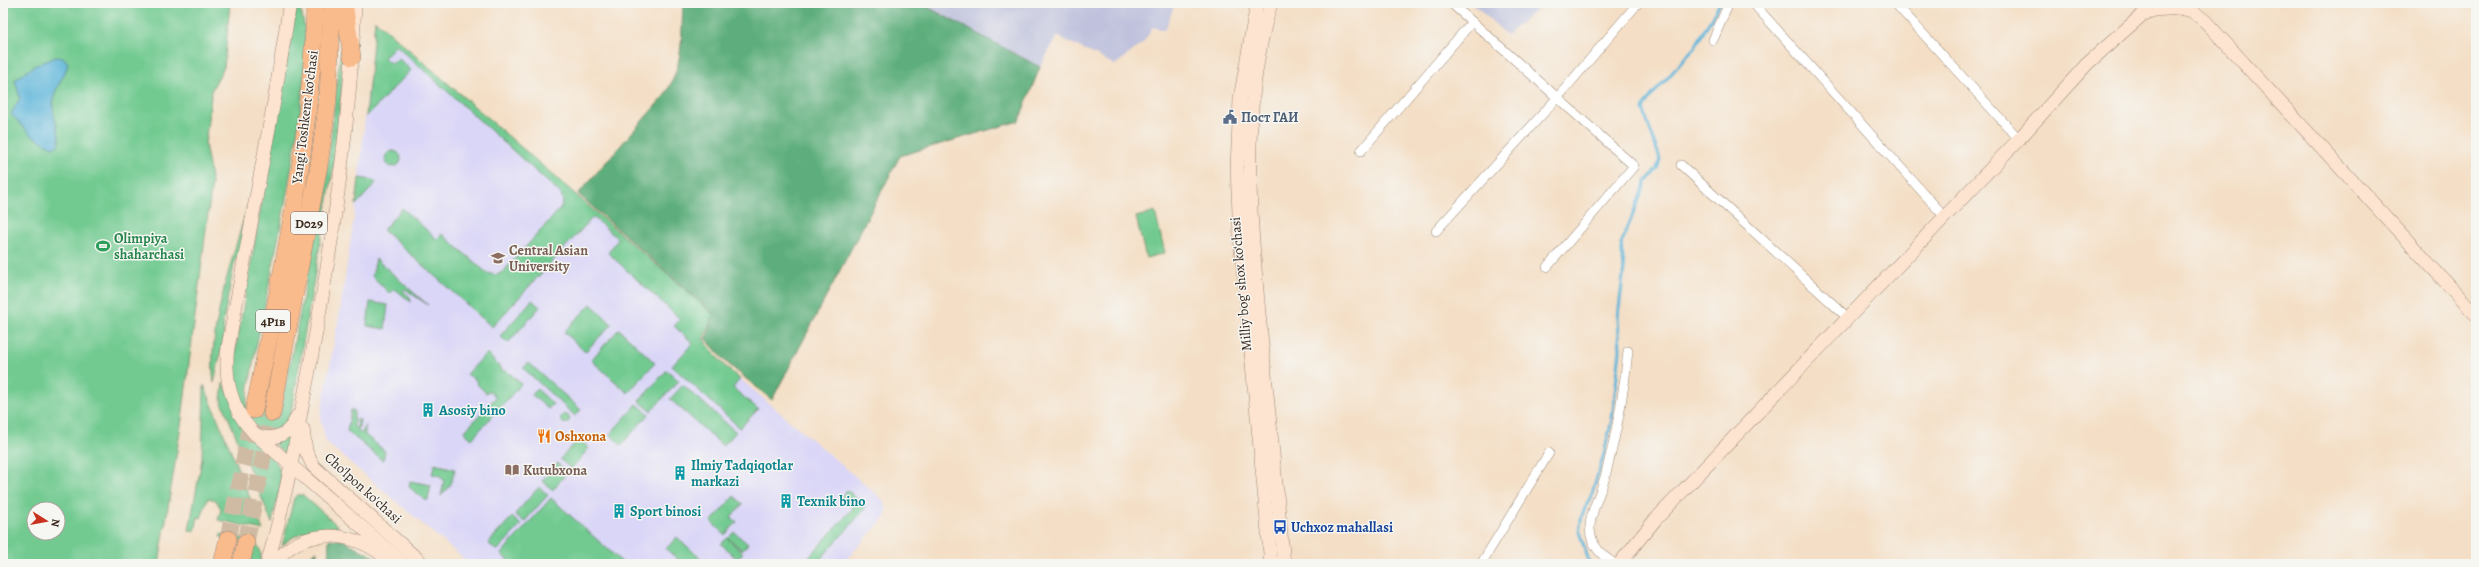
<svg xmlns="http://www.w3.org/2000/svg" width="2479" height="567" font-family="Alegreya,serif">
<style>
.built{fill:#dad6f7}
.industrial{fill:#c0c2dd}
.green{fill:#72ca91;stroke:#567a58;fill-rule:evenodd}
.forest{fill:#5dae7b;stroke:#4c6c4c}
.water{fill:#5db5da;stroke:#4c707c}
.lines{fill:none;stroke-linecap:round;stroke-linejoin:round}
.stream{stroke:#5db5da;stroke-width:3}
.highway-tunnel{stroke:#cfbba4;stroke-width:17;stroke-dasharray:17 8;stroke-linecap:butt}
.street-casing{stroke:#988472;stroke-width:10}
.secondary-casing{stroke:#988472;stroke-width:14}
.highway-casing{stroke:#988472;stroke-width:18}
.street{stroke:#fff;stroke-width:9}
.secondary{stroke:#fde4d1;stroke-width:13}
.highway{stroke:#fabb8c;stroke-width:17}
.labels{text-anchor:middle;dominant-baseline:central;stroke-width:3;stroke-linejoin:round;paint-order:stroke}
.shield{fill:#f6f6f2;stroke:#73675e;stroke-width:1}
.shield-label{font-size:13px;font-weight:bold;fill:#3b2a1e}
.street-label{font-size:14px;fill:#3b2a1e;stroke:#f6f6f2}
.service-label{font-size:14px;font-weight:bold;fill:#4e5e75;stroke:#f6f6f2;text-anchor:start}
.leisure-label{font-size:14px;font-weight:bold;fill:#27864d;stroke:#f6f6f2;text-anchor:start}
.education-label{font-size:14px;font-weight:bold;fill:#785e54;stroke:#f6f6f2;text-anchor:start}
.culture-label{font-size:14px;font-weight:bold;fill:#0d838f;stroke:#f6f6f2;text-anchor:start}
.food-label{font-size:14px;font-weight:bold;fill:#c56008;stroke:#f6f6f2;text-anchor:start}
.transit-label{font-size:14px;font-weight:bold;fill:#164399;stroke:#f6f6f2;text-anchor:start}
</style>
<rect width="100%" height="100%" fill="#f6f6f2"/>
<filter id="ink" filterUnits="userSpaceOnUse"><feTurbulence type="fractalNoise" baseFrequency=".025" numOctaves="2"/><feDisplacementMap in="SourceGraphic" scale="8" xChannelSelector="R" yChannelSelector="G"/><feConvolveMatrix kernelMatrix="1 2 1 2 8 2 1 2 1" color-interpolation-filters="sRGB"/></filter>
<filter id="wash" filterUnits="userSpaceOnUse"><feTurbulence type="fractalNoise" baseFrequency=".012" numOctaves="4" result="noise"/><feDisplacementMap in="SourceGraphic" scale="16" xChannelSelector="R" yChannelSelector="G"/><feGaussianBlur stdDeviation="0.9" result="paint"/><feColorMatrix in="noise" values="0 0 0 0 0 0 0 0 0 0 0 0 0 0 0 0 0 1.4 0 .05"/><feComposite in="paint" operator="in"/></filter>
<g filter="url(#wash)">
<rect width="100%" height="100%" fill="#f4dfc6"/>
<path class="built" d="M 375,20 L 714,315 L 703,339 L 724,365 L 882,499 L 887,509 L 885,517 L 842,564 L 470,564 L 326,442 L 320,418 L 340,311 L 356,205 Z"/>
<g class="industrial">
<path d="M 920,3 L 1175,3 L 1165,30 L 1153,27 L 1143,43 L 1115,65 L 1057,36 L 1040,67 Z"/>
<path d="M 1472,3 L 1544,3 L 1507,35 Z"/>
</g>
<g class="green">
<path d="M 3,3 L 230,3 L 224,67 L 212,89 L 205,144 L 212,182 L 182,419 L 159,564 L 3,564 ZM 34,509 L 58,509 L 58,533 L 34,533 Z"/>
<path d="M 297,3 C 330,50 253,336 246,408 L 280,415 L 327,173 L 341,46 L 345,57 L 334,164 L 290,418 L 284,428 C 279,429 273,432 268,432 C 244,433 234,382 233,365 Z"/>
<path d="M 375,20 L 714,315 L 703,339 L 724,365 L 740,379 L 733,388 L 758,409 L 740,428 L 672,366 L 693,343 L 674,326 L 680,319 L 608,253 L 618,239 L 593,217 L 492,327 L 383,230 L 402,208 L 437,239 L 442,234 L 487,273 L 496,275 L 503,272 L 560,209 L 563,201 L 561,194 L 396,45 L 384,58 L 392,64 L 398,58 L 411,70 L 366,117 Z"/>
<circle cx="393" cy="159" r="8"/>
<path d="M 359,178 L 373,180 L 376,183 L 356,205 Z"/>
<path d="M 248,205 L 250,206 L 242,249 L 235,260 L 223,322 L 224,337 L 214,383 C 206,335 234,253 248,205 Z"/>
<path d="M 1155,212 L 1165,253 L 1146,258 L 1136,217 Z"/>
<path d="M 376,259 L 422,300 L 428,305 L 405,289 L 403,291 L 410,297 L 411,302 L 395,289 L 390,294 L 372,276 Z"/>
<path d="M 532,300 L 540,307 L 508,343 L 500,336 Z"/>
<path d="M 370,302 L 388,305 L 385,329 L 367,326 Z"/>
<path d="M 591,304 L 612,324 L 585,352 L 564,332 Z"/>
<path d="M 619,329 L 655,363 L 628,393 L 591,360 Z"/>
<path d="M 487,353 L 504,372 L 506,370 L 521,384 L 472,439 L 464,432 L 496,397 L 489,391 L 486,393 L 476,383 L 477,381 L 467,374 Z"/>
<path d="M 529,363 L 581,410 L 575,416 L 523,368 Z"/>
<path d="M 667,370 L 679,381 L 651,411 L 639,401 Z"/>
<path d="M 223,383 L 259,446 L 275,460 L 279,468 L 281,482 L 272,523 L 221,400 Z"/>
<path d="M 204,385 L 263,530 L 218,520 L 221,509 L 216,500 L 208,498 L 201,518 L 198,517 L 195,531 L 189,530 L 202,459 Z"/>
<path d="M 683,385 L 736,432 L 723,446 L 670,399 Z"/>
<path d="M 537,389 L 553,404 L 548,409 L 532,395 Z"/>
<path d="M 637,404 L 649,414 L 621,445 L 610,434 Z"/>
<path d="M 351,410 L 354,410 L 354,427 L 357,428 L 358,419 L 360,420 L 358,432 L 362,433 L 365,425 L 365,435 L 385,451 L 383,461 L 347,431 Z"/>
<circle cx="565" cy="419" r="4.5"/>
<path d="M 291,434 L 286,455 L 274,444 Z"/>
<path d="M 579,439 L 589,448 L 571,469 L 560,459 Z"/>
<path d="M 557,463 L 567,472 L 553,490 L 542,481 Z"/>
<path d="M 435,464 L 455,469 L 451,484 L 441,496 L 444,481 L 440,476 L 432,474 Z"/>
<path d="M 410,481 L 431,485 L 428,500 L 425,500 L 409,487 Z"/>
<path d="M 539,487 L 548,495 L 524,522 L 515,514 Z"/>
<path d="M 847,490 L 865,506 L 864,510 L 816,564 L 803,564 L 853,508 L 841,497 Z"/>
<path d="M 297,495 L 303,495 L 339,527 C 320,527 296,531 282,546 L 294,498 Z"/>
<path d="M 734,496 L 743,504 L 731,517 L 737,522 L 725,535 L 711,522 Z"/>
<path d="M 551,498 L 624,564 L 512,564 L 501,554 Z"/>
<path d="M 512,517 L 521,525 L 497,551 L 488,543 Z"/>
<path d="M 734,532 L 748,544 L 742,550 L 728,538 Z"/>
<path d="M 221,534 C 240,538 267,538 260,564 L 250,564 L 254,544 L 220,537 Z"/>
<path d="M 677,537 L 702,560 L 699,564 L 683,564 L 666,549 Z"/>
<path d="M 727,538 L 743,553 L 737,559 L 721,544 Z"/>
</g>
<g class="forest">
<path d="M 683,3 L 920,3 L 1040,67 L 1019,121 L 900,156 L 772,400 L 727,363 L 706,339 L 714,314 L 578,194 L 664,96 C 684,65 681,39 683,3 Z"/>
<path d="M 329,539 L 343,540 L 380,560 L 384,564 L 328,564 Z"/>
<path d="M 317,551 L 316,564 L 299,564 Z"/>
</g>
<path class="water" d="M 56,57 L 64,58 L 68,63 C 66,77 53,87 53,105 C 52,116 63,138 58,145 L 52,147 L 32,136 L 11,114 L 20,98 L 15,80 L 34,66 Z"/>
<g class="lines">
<path class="stream" d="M 1590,564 L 1579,532 L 1582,515 L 1592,494 L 1604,454 L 1612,419 L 1620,350 L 1618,317 L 1624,268 L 1621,244 L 1646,182 L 1657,169 L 1660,159 L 1643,109 L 1648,100 L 1695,47 L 1720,3"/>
</g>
</g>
<g filter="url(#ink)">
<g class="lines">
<g class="highway-tunnel">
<path d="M 228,539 L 254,410"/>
<path d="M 246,542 L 272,413"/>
</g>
<defs>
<g id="street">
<path d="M 1451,3 L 1634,166 L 1547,267"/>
<path d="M 1753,3 L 1944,216"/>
<path d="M 1895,3 L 2019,139"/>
<path d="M 1713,40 L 1729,3"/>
<path d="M 1361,151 L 1472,22"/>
<path d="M 1681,165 L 1848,318"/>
<path d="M 1436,231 L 1558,97 L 1638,3"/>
<path d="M 1481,564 L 1549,453"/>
<path d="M 1615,564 C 1602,556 1591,546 1590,529 C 1589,515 1601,492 1605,477 C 1616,436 1624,394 1628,351"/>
</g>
<g id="secondary">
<path d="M 290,3 L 275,96 L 228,347 C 224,378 231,409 253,432 L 404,564"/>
<path d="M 1257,3 L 1240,99 L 1237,168 L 1240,236 L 1271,564"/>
<path d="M 1271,3 C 1239,111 1250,214 1260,324 C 1268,404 1276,484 1284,564"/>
<path d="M 303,429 L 306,451 L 313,466 L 423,564"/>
<path d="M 256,435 C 275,442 290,434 297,416"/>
<path d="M 267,564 C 285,504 295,443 307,381 C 331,256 350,130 355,3"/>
<path d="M 274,564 C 301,526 351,530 385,557"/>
<path d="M 1619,564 L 1655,520 L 2019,139 L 2087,64 L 2142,15 L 2154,10 L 2180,8 L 2192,11 L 2205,21 L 2476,315"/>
</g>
<g id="highway">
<path d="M 344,3 L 352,57"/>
<path d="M 254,410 C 282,275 312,140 315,3"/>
<path d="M 272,413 L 319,165 L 328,98 L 332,3"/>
<path d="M 222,564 L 228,539"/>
<path d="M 241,564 L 246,542"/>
</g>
</defs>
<use href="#street" class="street-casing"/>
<use href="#secondary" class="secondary-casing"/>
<use href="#highway" class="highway-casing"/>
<use href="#street" class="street"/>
<use href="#secondary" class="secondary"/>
<use href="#highway" class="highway"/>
</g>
</g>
<defs>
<symbol id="civic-bare" viewBox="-9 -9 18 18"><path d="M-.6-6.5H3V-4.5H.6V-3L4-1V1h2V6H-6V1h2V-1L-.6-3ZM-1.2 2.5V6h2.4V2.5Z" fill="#5c6f8a" stroke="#f6f6f2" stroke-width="2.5" paint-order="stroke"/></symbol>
<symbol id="stadium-bare" viewBox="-9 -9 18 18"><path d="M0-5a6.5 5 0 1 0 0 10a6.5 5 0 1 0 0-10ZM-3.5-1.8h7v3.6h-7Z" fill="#2e9e5b" stroke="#f6f6f2" stroke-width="2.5" paint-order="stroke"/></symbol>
<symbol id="university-bare" viewBox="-9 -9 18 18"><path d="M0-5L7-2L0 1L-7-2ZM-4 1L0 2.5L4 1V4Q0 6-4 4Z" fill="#8d6e63" stroke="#f6f6f2" stroke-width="2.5" paint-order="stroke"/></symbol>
<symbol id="building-bare" viewBox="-9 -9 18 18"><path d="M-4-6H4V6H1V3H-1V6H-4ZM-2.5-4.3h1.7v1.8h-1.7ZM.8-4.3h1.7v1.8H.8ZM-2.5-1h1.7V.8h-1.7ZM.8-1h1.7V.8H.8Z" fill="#0f9aa8" stroke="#f6f6f2" stroke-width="2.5" paint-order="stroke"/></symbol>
<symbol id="restaurant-bare" viewBox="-9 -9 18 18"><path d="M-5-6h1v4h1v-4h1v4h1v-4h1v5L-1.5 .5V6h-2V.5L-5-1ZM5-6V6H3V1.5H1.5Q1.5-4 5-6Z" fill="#e8710a" stroke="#f6f6f2" stroke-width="2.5" paint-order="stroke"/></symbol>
<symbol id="library-bare" viewBox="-9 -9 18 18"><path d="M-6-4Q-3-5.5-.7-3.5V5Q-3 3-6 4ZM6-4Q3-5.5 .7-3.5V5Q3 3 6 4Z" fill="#8d6e63" stroke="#f6f6f2" stroke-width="2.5" paint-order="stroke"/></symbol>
<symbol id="bus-bare" viewBox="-9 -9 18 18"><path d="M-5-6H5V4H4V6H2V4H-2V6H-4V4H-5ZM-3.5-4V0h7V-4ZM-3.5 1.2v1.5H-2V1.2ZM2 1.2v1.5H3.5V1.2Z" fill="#1a4fb4" stroke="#f6f6f2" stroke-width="2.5" paint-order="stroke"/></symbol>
</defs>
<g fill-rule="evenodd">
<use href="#civic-bare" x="1220" y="107" width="20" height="20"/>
<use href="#stadium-bare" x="93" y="236" width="20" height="20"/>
<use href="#university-bare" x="488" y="248" width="20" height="20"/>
<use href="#building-bare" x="418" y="400" width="20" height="20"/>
<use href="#restaurant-bare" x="534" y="426" width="20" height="20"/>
<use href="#library-bare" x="502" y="460" width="20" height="20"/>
<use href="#building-bare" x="670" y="463" width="20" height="20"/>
<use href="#building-bare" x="776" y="491" width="20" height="20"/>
<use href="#building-bare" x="609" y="501" width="20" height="20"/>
<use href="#bus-bare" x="1270" y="517" width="20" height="20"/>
</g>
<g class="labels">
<g class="shield">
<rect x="291" y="212" width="36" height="22" rx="3"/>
<rect x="256" y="310" width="34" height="22" rx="3"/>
</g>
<g class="shield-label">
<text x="309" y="223">D029</text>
<text x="273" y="321">4Р1в</text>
</g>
<g class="street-label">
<text transform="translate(305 117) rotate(-83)">Yangi Toshkent ko‘chasi</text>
<text transform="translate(1241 284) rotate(-95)">Milliy bog‘ shox ko‘chasi</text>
<text transform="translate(363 488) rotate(42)">Cho'lpon ko'chasi</text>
</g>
<g class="service-label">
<text x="1241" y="117">Пост ГАИ</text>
</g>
<g class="leisure-label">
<text x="114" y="238">Olimpiya<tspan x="114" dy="16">shaharchasi</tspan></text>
</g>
<g class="education-label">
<text x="509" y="250">Central Asian<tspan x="509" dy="16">University</tspan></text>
<text x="523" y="470">Kutubxona</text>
</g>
<g class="culture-label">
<text x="439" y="410">Asosiy bino</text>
<text x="691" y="465">Ilmiy Tadqiqotlar<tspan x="691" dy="16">markazi</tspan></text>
<text x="797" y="501">Texnik bino</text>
<text x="630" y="511">Sport binosi</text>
</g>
<g class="food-label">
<text x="555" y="436">Oshxona</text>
</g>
<g class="transit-label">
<text x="1291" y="527">Uchxoz mahallasi</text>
</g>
</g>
<rect width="2479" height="567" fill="none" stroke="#f6f6f2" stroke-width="16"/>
<g transform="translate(46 521) rotate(101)"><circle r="19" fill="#f6f6f2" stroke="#aba49d"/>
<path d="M0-3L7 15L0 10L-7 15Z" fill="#c8321e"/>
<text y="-6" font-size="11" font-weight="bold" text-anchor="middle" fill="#3b2a1e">N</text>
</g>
</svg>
